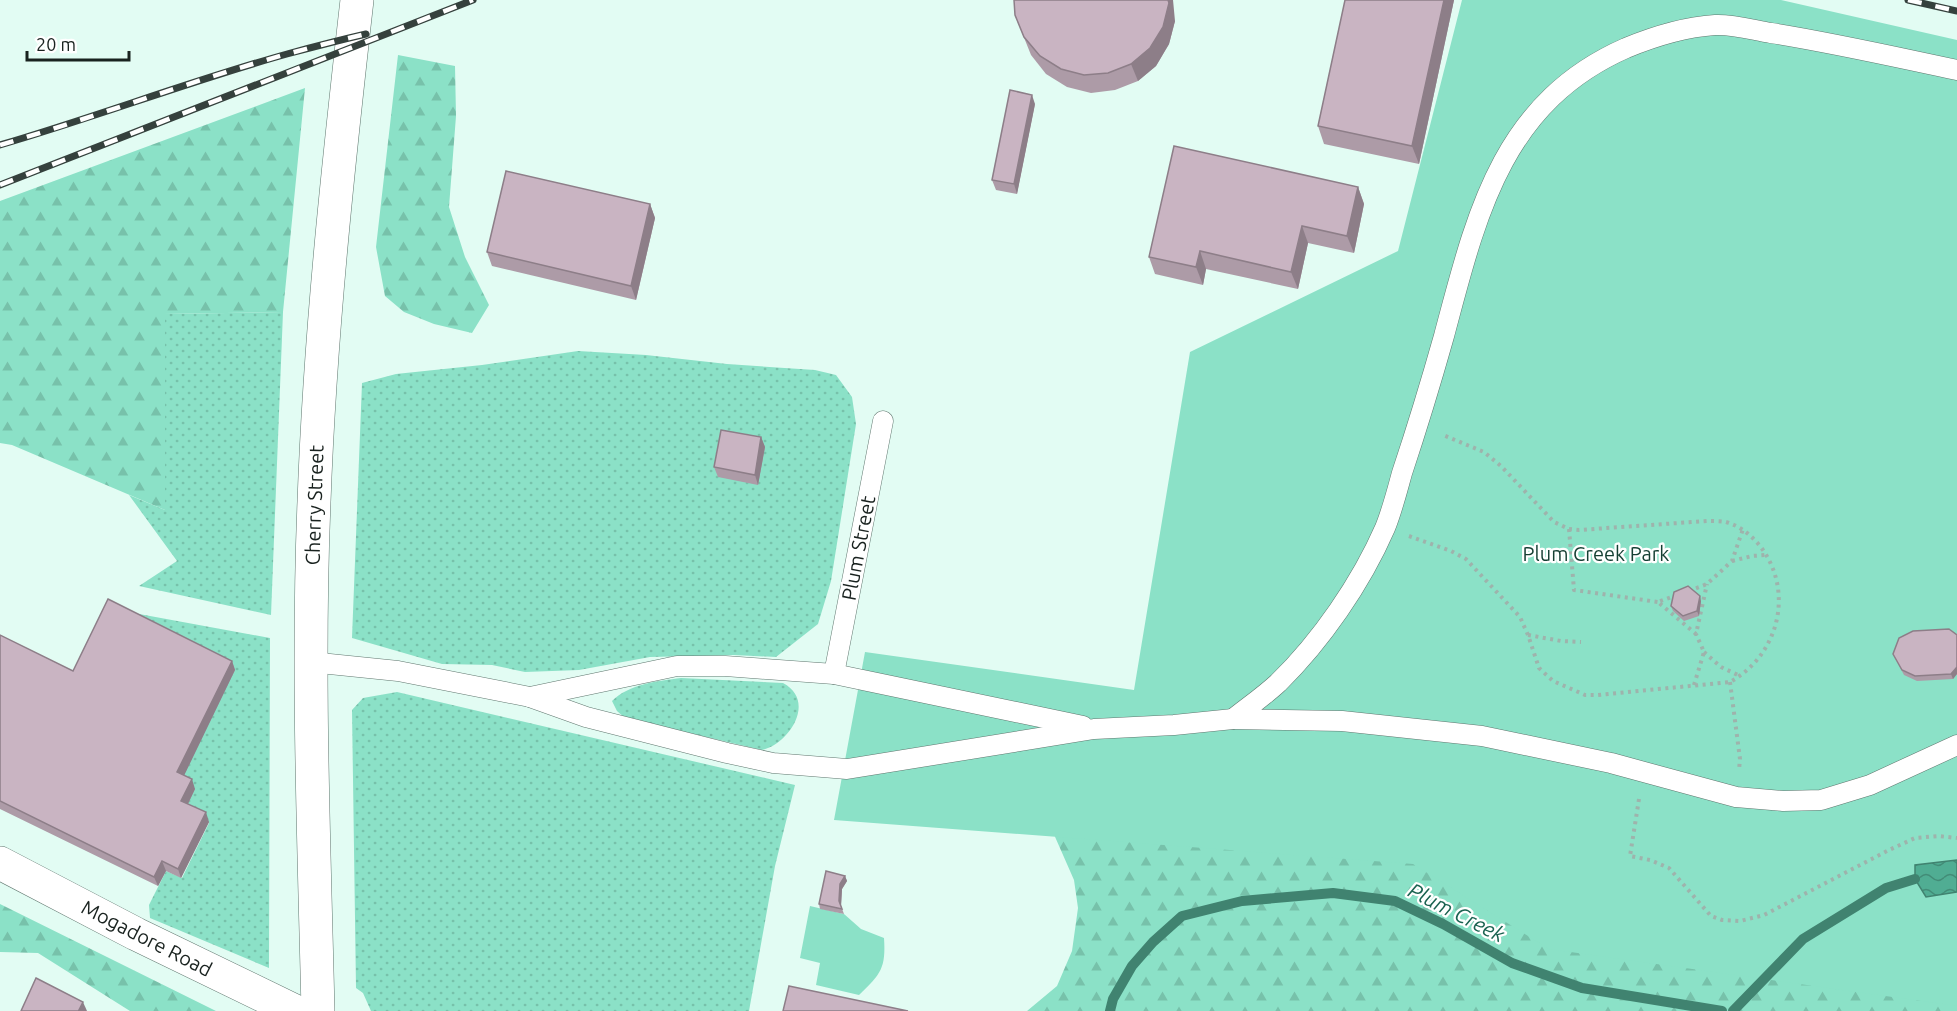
<svg xmlns="http://www.w3.org/2000/svg" width="1957" height="1011" font-family="Ubuntu,sans-serif">
<style>
.grass{fill:url(#grass-dots)}
.forest{fill:url(#forest-firs)}
.park{fill:#8be1c7}
.water{fill:url(#water-waves);stroke:#408370;stroke-width:1.5}
.lines{fill:none;stroke-linecap:round;stroke-linejoin:round}
.stream{stroke:#408370;stroke-width:10}
.lane-casing{stroke:#60776f;stroke-width:21}
.secondary-casing{stroke:#60776f;stroke-width:34}
.path{stroke:#9eb3ac;stroke-width:4;stroke-dasharray:3 4.5;stroke-linecap:butt}
.lane{stroke:#fff;stroke-width:20}
.secondary{stroke:#fff;stroke-width:33}
.rail-casing{stroke:#35413d;stroke-width:7}
.rail{stroke:#fff;stroke-width:4.5;stroke-dasharray:14;stroke-linecap:butt}
.wall{fill:#ad9ba7}
.shaded-wall{fill:#8d7e88}
.building{fill:#c9b4c2;stroke:#8d7e88;stroke-width:1.5}
.labels{text-anchor:middle;dominant-baseline:central;stroke-width:4.5;stroke-linejoin:round;paint-order:stroke}
.street-label{font-size:20px;fill:#19221f;stroke:#fff}
.park-label{font-size:20px;fill:#153f33;stroke:#fff}
.water-label{font-size:21px;font-style:italic;fill:#1b6351;stroke:#fff}
</style>
<defs>
<pattern id="grass-dots" width="8" height="8" patternUnits="userSpaceOnUse" patternTransform="scale(1.5)"><rect width="8" height="8" fill="#8be1c7"/><path d="M2 2h.1M6 6h.1" fill="none" stroke="#77c1aa" stroke-width="1.8" stroke-linecap="round"/></pattern>
<pattern id="forest-firs" width="22" height="20" patternUnits="userSpaceOnUse" patternTransform="scale(1.5)"><rect width="22" height="20" fill="#8be1c7"/><path d="M5 1l3.5 6h-7zM16 11l3.5 6h-7z" fill="#77c1aa"/></pattern>
<pattern id="water-waves" width="16" height="10" patternUnits="userSpaceOnUse" patternTransform="scale(1.5)"><rect width="16" height="10" fill="#50ad93"/><path d="M0 5q4-4 8 0t8 0" fill="none" stroke="#428c77"/></pattern>
</defs>
<rect width="100%" height="100%" fill="#e2fcf3"/>
<g class="grass">
<path d="M 283,312 L 271,615 L 139,586 L 177,561 L 129,495 L 165,510 L 165,314 Z"/>
<path d="M 578,351 L 646,355 L 727,364 L 815,370 L 836,375 L 852,397 L 856,424 L 831,581 L 818,624 L 776,657 L 734,655 L 650,657 L 579,670 L 525,672 L 492,665 L 442,664 L 352,638 L 362,383 L 396,374 L 482,365 Z"/>
<path d="M 112,609 L 270,638 L 269,968 L 150,918 L 149,905 L 166,871 L 182,878 L 209,823 L 185,810 L 181,782 Z"/>
<path d="M 681,678 L 783,683 C 817,701 789,744 762,750 L 625,718 L 617,711 L 612,701 C 629,684 658,681 681,678 Z"/>
<path d="M 397,692 L 795,785 L 775,866 L 749,1011 L 371,1011 L 363,993 L 356,988 L 352,710 L 363,698 Z"/>
</g>
<g class="forest">
<path d="M 398,55 L 455,66 L 456,116 L 449,207 L 465,257 L 489,305 L 472,333 L 434,324 L 404,312 L 385,296 L 376,247 Z"/>
<path d="M 305,88 L 283,312 L 165,314 L 165,510 L 12,445 L 0,443 L 0,201 Z"/>
<path d="M 1957,809 L 1957,1011 L 1027,1011 L 1057,986 L 1072,951 L 1078,908 L 1074,880 L 1045,814 Z"/>
<path d="M 0,904 L 216,1011 L 130,1011 L 38,953 L 0,952 Z"/>
</g>
<g class="park">
<path d="M 1462,0 L 1781,0 L 1957,40 L 1957,1006 L 1549,949 L 1413,864 L 834,820 L 865,652 L 1134,690 L 1190,352 L 1398,251 Z"/>
<path d="M 810,906 L 844,914 L 861,929 L 884,938 C 886,968 881,974 859,995 L 816,985 L 820,963 L 800,958 Z"/>
</g>
<path class="water" d="M 1957,860 L 1957,892 L 1926,897 L 1915,879 L 1915,865 Z"/>
<g class="lines">
<g class="stream">
<path d="M 1110,1011 L 1113,999 L 1132,966 L 1153,942 L 1182,916 L 1242,901 L 1333,893 L 1395,901 L 1443,924 L 1512,963 L 1582,988 L 1722,1011"/>
<path d="M 1733,1011 L 1803,939 L 1886,888 L 1915,879"/>
</g>
<defs>
<g id="lane">
<path d="M 1957,70 C 1895,57 1834,43 1771,33 C 1753,30 1733,24 1715,25 C 1684,27 1655,36 1626,48 C 1501,103 1476,216 1444,336 C 1431,382 1417,428 1402,473 C 1397,491 1392,511 1385,528 C 1361,583 1321,641 1278,683 C 1264,696 1248,707 1233,719 L 1342,721 L 1482,736 L 1611,763 L 1736,797 L 1783,801 L 1821,800 L 1870,785 L 1957,745"/>
<path d="M 310,662 L 398,671 L 530,697 L 586,717 L 727,753 L 773,763 L 847,769 L 1094,729 L 1174,725 L 1233,719"/>
<path d="M 834,674 L 883,421"/>
<path d="M 530,697 L 677,666 L 725,666 L 834,674 L 1083,726"/>
</g>
<g id="secondary">
<path d="M 0,863 L 136,934 L 295,1011"/>
<path d="M 318,1011 C 314,841 307,672 314,502 C 320,334 338,167 357,0"/>
</g>
</defs>
<use href="#lane" class="lane-casing"/>
<use href="#secondary" class="secondary-casing"/>
<g class="path">
<path d="M 1569,529 L 1574,590 L 1658,602"/>
<path d="M 1409,536 L 1451,551 L 1466,559 L 1520,617 L 1528,635 L 1539,668 L 1553,681 L 1585,695 L 1598,695 L 1730,682 C 1779,655 1795,591 1760,546 C 1751,535 1740,526 1726,522 C 1720,521 1713,521 1707,521 L 1579,530 L 1569,529 L 1554,522 L 1501,466 L 1484,452 L 1443,435"/>
<path d="M 1732,561 L 1752,556 L 1766,555"/>
<path d="M 1689,591 L 1707,584 L 1732,561 L 1743,529"/>
<path d="M 1677,595 L 1658,602 L 1696,634 L 1707,584"/>
<path d="M 1528,635 L 1561,641 L 1581,642"/>
<path d="M 1704,652 L 1721,667 L 1740,676"/>
<path d="M 1730,682 L 1740,759 L 1739,770"/>
<path d="M 1694,685 L 1704,652 L 1696,634"/>
<path d="M 1639,799 L 1630,856 L 1650,860 L 1669,868 L 1711,916 L 1722,920 L 1740,921 L 1764,915 L 1889,850 L 1915,838 L 1938,836 L 1957,838"/>
</g>
<use href="#lane" class="lane"/>
<use href="#secondary" class="secondary"/>
<defs>
<g id="rail">
<path d="M 1908,0 L 1957,11"/>
<path d="M 0,145 C 96,117 190,81 287,54 C 313,47 340,40 366,34"/>
<path d="M 0,185 L 473,0"/>
</g>
</defs>
<use href="#rail" class="rail-casing"/>
<use href="#rail" class="rail"/>
</g>
<g class="wall">
<path d="M 1345,0 L 1454,0 L 1419,164 L 1324,144 L 1318,126 Z"/>
<path d="M 1015,15 L 1175,21 L 1169,44 L 1156,66 L 1138,81 L 1115,90 L 1091,93 L 1067,87 L 1046,74 L 1031,55 Z"/>
<path d="M 1035,104 L 1017,194 L 996,190 L 992,180 Z"/>
<path d="M 1358,187 L 1364,204 L 1354,253 L 1308,243 L 1298,289 L 1206,269 L 1203,285 L 1155,274 L 1149,257 Z"/>
<path d="M 650,204 L 655,218 L 636,300 L 492,266 L 487,252 Z"/>
<path d="M 761,437 L 765,447 L 758,485 L 718,477 L 714,467 Z"/>
<path d="M 1701,601 L 1699,616 L 1684,621 L 1673,611 L 1671,606 Z"/>
<path d="M 0,635 L 73,671 L 232,661 L 235,670 L 184,775 L 195,789 L 188,804 L 209,822 L 181,878 L 166,871 L 158,886 L 0,809 Z"/>
<path d="M 1957,635 L 1957,674 L 1953,679 L 1917,681 L 1904,675 L 1893,654 Z"/>
<path d="M 845,876 L 847,881 L 842,889 L 841,906 L 844,914 L 820,909 L 819,904 Z"/>
</g>
<g class="shaded-wall">
<path d="M 1168,0 L 1173,0 L 1175,21 L 1169,44 L 1156,66 L 1138,81 L 1131,64 Z"/>
<path d="M 1444,0 L 1454,0 L 1419,164 L 1412,146 Z"/>
<path d="M 1032,95 L 1035,104 L 1017,194 L 1014,184 Z"/>
<path d="M 1358,187 L 1364,204 L 1354,253 L 1347,236 Z"/>
<path d="M 650,204 L 655,218 L 636,300 L 631,286 Z"/>
<path d="M 1302,226 L 1308,243 L 1298,289 L 1291,272 Z"/>
<path d="M 1200,251 L 1206,269 L 1203,285 L 1196,267 Z"/>
<path d="M 761,437 L 765,447 L 758,485 L 755,475 Z"/>
<path d="M 1700,596 L 1701,601 L 1699,616 L 1697,611 Z"/>
<path d="M 232,661 L 235,670 L 181,782 L 177,772 Z"/>
<path d="M 1957,667 L 1957,674 L 1953,679 L 1951,674 Z"/>
<path d="M 192,779 L 195,789 L 185,810 L 181,801 Z"/>
<path d="M 206,812 L 209,822 L 181,878 L 178,869 Z"/>
<path d="M 162,861 L 166,871 L 158,886 L 154,877 Z"/>
<path d="M 845,876 L 847,881 L 842,889 L 841,906 L 839,901 L 840,884 Z"/>
<path d="M 83,1002 L 87,1011 L 80,1011 L 79,1010 Z"/>
</g>
<g class="building">
<path d="M 1014,0 L 1168,0 L 1169,3 L 1163,27 L 1150,48 L 1131,64 L 1108,73 L 1084,75 L 1061,69 L 1040,56 L 1024,37 L 1015,15 Z"/>
<path d="M 1345,0 L 1444,0 L 1412,146 L 1318,126 Z"/>
<path d="M 1010,90 L 1032,95 L 1014,184 L 992,180 Z"/>
<path d="M 1174,146 L 1358,187 L 1347,236 L 1302,226 L 1291,272 L 1200,251 L 1196,267 L 1149,257 Z"/>
<path d="M 506,171 L 650,204 L 631,286 L 487,252 Z"/>
<path d="M 721,430 L 761,437 L 755,475 L 714,467 Z"/>
<path d="M 1688,586 L 1700,596 L 1697,611 L 1683,616 L 1671,606 L 1674,592 Z"/>
<path d="M 108,599 L 232,661 L 177,772 L 192,779 L 181,801 L 206,812 L 178,869 L 162,861 L 154,877 L 0,801 L 0,635 L 73,671 Z"/>
<path d="M 1949,629 L 1957,635 L 1957,667 L 1951,674 L 1915,676 L 1902,670 L 1893,654 L 1899,638 L 1913,631 Z"/>
<path d="M 826,871 L 845,876 L 840,884 L 839,901 L 842,909 L 819,904 Z"/>
<path d="M 36,978 L 83,1002 L 79,1010 L 81,1011 L 21,1011 Z"/>
<path d="M 789,986 L 908,1011 L 783,1011 Z"/>
</g>
<g class="labels">
<g class="street-label">
<text transform="translate(314 505) rotate(-88)">Cherry Street</text>
<text transform="translate(858 548) rotate(-79)">Plum Street</text>
<text transform="translate(147 938) rotate(27)">Mogadore Road</text>
</g>
<g class="park-label">
<text x="1596" y="553">Plum Creek Park</text>
</g>
<g class="water-label">
<text transform="translate(1457 912) rotate(27)">Plum Creek</text>
</g>
</g>
<path d="M27 51v9h102v-9" fill="none" stroke="#19221f" stroke-width="3"/>
<text x="36" y="51" font-size="18" fill="#19221f" stroke="#ffffff" stroke-width="4.5" paint-order="stroke">20 m</text>
</svg>
